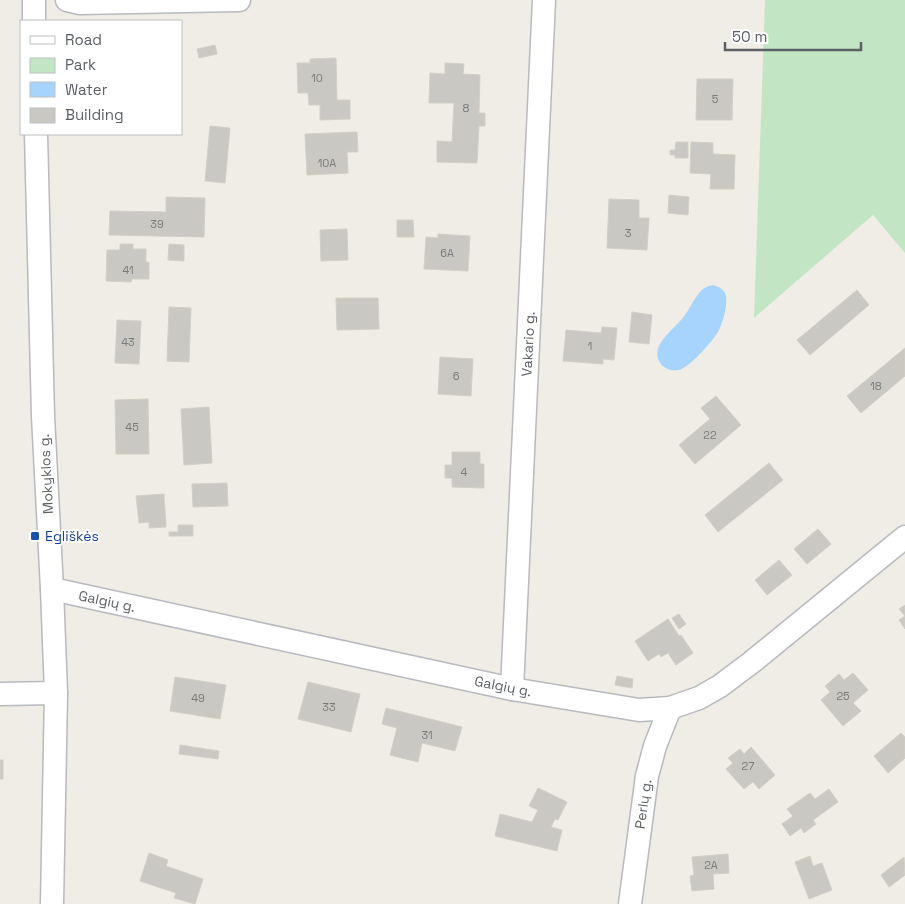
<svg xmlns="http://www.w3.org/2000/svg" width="905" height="904" font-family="'Space Grotesk',sans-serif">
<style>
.green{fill:#c2e6c3}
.water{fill:#a6d4fd}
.building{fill:#cac8c2;stroke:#d3cfc3}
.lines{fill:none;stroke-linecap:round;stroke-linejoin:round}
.minor-casing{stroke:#b7babe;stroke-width:25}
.minor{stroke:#fff;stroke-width:22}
.transit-dot{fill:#1a4fb4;stroke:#fff;stroke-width:2}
.labels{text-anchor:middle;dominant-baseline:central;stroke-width:4;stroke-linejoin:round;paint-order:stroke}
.number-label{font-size:11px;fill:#787a7c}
.street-label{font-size:14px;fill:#5d6065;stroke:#fff}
.transit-label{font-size:14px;fill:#164399;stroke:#fff;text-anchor:start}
</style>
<rect width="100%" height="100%" fill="#efede5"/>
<path class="green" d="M 765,0 L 905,0 L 905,253 L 873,215 L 754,318 Z"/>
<path class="water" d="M 713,285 C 717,286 722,288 725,293 C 729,302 723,322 719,330 C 714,340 689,368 679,370 C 663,373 652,358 660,344 C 666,333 678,325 685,315 C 690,308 694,299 700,292 C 704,288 707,286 713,285 Z"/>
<g class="building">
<path d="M 215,45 L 217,54 L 199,58 L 197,49 Z"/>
<path d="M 336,58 L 337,100 L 350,100 L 350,119 L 320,120 L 320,105 L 309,105 L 308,93 L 298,93 L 297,63 L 310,63 L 310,59 Z"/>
<path d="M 445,63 L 464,64 L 463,74 L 480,75 L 479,113 L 485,113 L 485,126 L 479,126 L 477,163 L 437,162 L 437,141 L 452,142 L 454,103 L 429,103 L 430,73 L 445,74 Z"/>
<path d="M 697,79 L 733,79 L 732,120 L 696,120 Z"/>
<path d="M 210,126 L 230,128 L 225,183 L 205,181 Z"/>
<path d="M 357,132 L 358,152 L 347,152 L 348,173 L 307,175 L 305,134 Z"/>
<path d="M 676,142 L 688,142 L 688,158 L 675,158 L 675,155 L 670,155 L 670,150 L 675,150 Z"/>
<path d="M 691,142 L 713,143 L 713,154 L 735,155 L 734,189 L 710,189 L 711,174 L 690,173 Z"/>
<path d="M 669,195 L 689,197 L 688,215 L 668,213 Z"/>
<path d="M 166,197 L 205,198 L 204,237 L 109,235 L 110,211 L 166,212 Z"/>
<path d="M 609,199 L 639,200 L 639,218 L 649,218 L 647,250 L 607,248 Z"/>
<path d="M 397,220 L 413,220 L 414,237 L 397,237 Z"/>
<path d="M 347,229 L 348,260 L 321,261 L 320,230 Z"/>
<path d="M 438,234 L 470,236 L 468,271 L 424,269 L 426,237 L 438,238 Z"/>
<path d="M 120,244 L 133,244 L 133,249 L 146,249 L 146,262 L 149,262 L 149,279 L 132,279 L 131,282 L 106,281 L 107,250 L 120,250 Z"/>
<path d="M 169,244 L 184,245 L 184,261 L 168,260 Z"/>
<path d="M 857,290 L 869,305 L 810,355 L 797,340 Z"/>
<path d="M 336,298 L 378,298 L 379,329 L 337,330 Z"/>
<path d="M 169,307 L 191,308 L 189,362 L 167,361 Z"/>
<path d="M 632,312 L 652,315 L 649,344 L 629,342 Z"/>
<path d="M 117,320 L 141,321 L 139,364 L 115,363 Z"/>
<path d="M 602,327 L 617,328 L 614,360 L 603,359 L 603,364 L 563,361 L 566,330 L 601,333 Z"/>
<path d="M 905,348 L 905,376 L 861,413 L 847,396 Z"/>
<path d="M 440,357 L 473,359 L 471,396 L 438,394 Z"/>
<path d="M 716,396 L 741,425 L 695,464 L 679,445 L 710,419 L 701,408 Z"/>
<path d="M 148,399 L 149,454 L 116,454 L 115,400 Z"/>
<path d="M 209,407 L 212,463 L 184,465 L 181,409 Z"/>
<path d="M 452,452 L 480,452 L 480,464 L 484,464 L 484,488 L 452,487 L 452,478 L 445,478 L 445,465 L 452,465 Z"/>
<path d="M 769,463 L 783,480 L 718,532 L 705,515 Z"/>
<path d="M 227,483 L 228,506 L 193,507 L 192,484 Z"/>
<path d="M 164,494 L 166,527 L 149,528 L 149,522 L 139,523 L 136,496 Z"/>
<path d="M 178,525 L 193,525 L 193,536 L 169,536 L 169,532 L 178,532 Z"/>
<path d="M 818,529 L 831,544 L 807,564 L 794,549 Z"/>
<path d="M 779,560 L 792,575 L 767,595 L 755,580 Z"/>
<path d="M 905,605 L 905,629 L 899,620 L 905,616 L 899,609 Z"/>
<path d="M 679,614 L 686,624 L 679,629 L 672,618 Z"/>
<path d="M 668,619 L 679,636 L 681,635 L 693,653 L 676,665 L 668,653 L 661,657 L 659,654 L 648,661 L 635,641 Z"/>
<path d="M 853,673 L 868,690 L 853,703 L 861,711 L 843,726 L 821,700 L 830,692 L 825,686 L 839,674 L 844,680 Z"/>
<path d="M 617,676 L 633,679 L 632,688 L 615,685 Z"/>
<path d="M 175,677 L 226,685 L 220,719 L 170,711 Z"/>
<path d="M 308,682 L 360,694 L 351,732 L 298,719 Z"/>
<path d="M 386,708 L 462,727 L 455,751 L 422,743 L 418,762 L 390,755 L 397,728 L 382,724 Z"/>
<path d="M 901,733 L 905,737 L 905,758 L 888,773 L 874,756 Z"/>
<path d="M 180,745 L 219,751 L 218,759 L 179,754 Z"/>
<path d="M 751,747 L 775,775 L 759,789 L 753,782 L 744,789 L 726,769 L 733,763 L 728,758 L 740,749 L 744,754 Z"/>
<rect x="0" y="760" width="3" height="19"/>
<path d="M 538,788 L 567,802 L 558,820 L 555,819 L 551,827 L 562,830 L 557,851 L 495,836 L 500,814 L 532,822 L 538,810 L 529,806 Z"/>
<path d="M 829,789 L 838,802 L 813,820 L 816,824 L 804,833 L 801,828 L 790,836 L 782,824 L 793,816 L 787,809 L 810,793 L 815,799 Z"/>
<path d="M 149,853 L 168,860 L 166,866 L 203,879 L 195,904 L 174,898 L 176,893 L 140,881 Z"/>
<path d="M 728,854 L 729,873 L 713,874 L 714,889 L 692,891 L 690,876 L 694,875 L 692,857 Z"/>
<path d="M 810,856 L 813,866 L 822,863 L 832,890 L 809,899 L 795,862 Z"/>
<path d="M 904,857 L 905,875 L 889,887 L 881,875 Z"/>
</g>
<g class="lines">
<defs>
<g id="minor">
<path d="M 34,0 L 34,21"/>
<path d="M 67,0 L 80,3 L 239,0"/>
<path d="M 36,134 L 43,416 L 52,589 L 56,693 L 52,904"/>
<path d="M 52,589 L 512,689 L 639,710 L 670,708 L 699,698 L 720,686 L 752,662 L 905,537"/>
<path d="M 512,689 L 544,0"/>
<path d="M 0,694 L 56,693"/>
<path d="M 630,904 L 647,776 L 655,746 L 670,708"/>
</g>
</defs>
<use href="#minor" class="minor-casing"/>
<use href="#minor" class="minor"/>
</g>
<rect class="transit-dot" x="30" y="531" width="10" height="10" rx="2.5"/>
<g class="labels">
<g class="number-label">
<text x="317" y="78">10</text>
<text x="715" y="99">5</text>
<text x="466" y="108">8</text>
<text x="327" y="163">10A</text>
<text x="157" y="224">39</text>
<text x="628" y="233">3</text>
<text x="447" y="253">6A</text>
<text x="128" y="270">41</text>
<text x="128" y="342">43</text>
<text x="590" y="346">1</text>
<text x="456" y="376">6</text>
<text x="876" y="386">18</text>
<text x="132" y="427">45</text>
<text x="710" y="435">22</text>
<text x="464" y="472">4</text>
<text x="843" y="696">25</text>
<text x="198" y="698">49</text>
<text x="329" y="707">33</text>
<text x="427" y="735">31</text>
<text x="748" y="766">27</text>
<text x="711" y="865">2A</text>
</g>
<g class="street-label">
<text transform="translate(528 344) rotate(-87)">Vakario g.</text>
<text transform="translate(46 474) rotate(-93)">Mokyklos g.</text>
<text transform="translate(107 601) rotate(12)">Galgių g.</text>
<text transform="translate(503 686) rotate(11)">Galgių g.</text>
<text transform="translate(643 804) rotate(-82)">Perlų g.</text>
</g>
<g class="transit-label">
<text x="45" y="536">Egliškės</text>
</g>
</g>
<rect x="20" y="20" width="162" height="115" fill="#ffffff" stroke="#bebfc1"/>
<rect x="30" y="36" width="25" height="8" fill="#ffffff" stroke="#bebfc1"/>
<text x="65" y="45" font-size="15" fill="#5d6065">Road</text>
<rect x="30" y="58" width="25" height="15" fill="#c2e6c3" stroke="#bebfc1"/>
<text x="65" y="70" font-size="15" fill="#5d6065">Park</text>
<rect x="30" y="82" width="25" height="15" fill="#a6d4fd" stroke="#bebfc1"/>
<text x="65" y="95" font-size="15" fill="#5d6065">Water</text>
<rect x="30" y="108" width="25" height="15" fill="#cac8c2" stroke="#bebfc1"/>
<text x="65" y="120" font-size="15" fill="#5d6065">Building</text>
<path d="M725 42v8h136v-8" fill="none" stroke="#5d6065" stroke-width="2.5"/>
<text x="732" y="42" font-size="15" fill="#5d6065" stroke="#ffffff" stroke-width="4" paint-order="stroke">50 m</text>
</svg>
